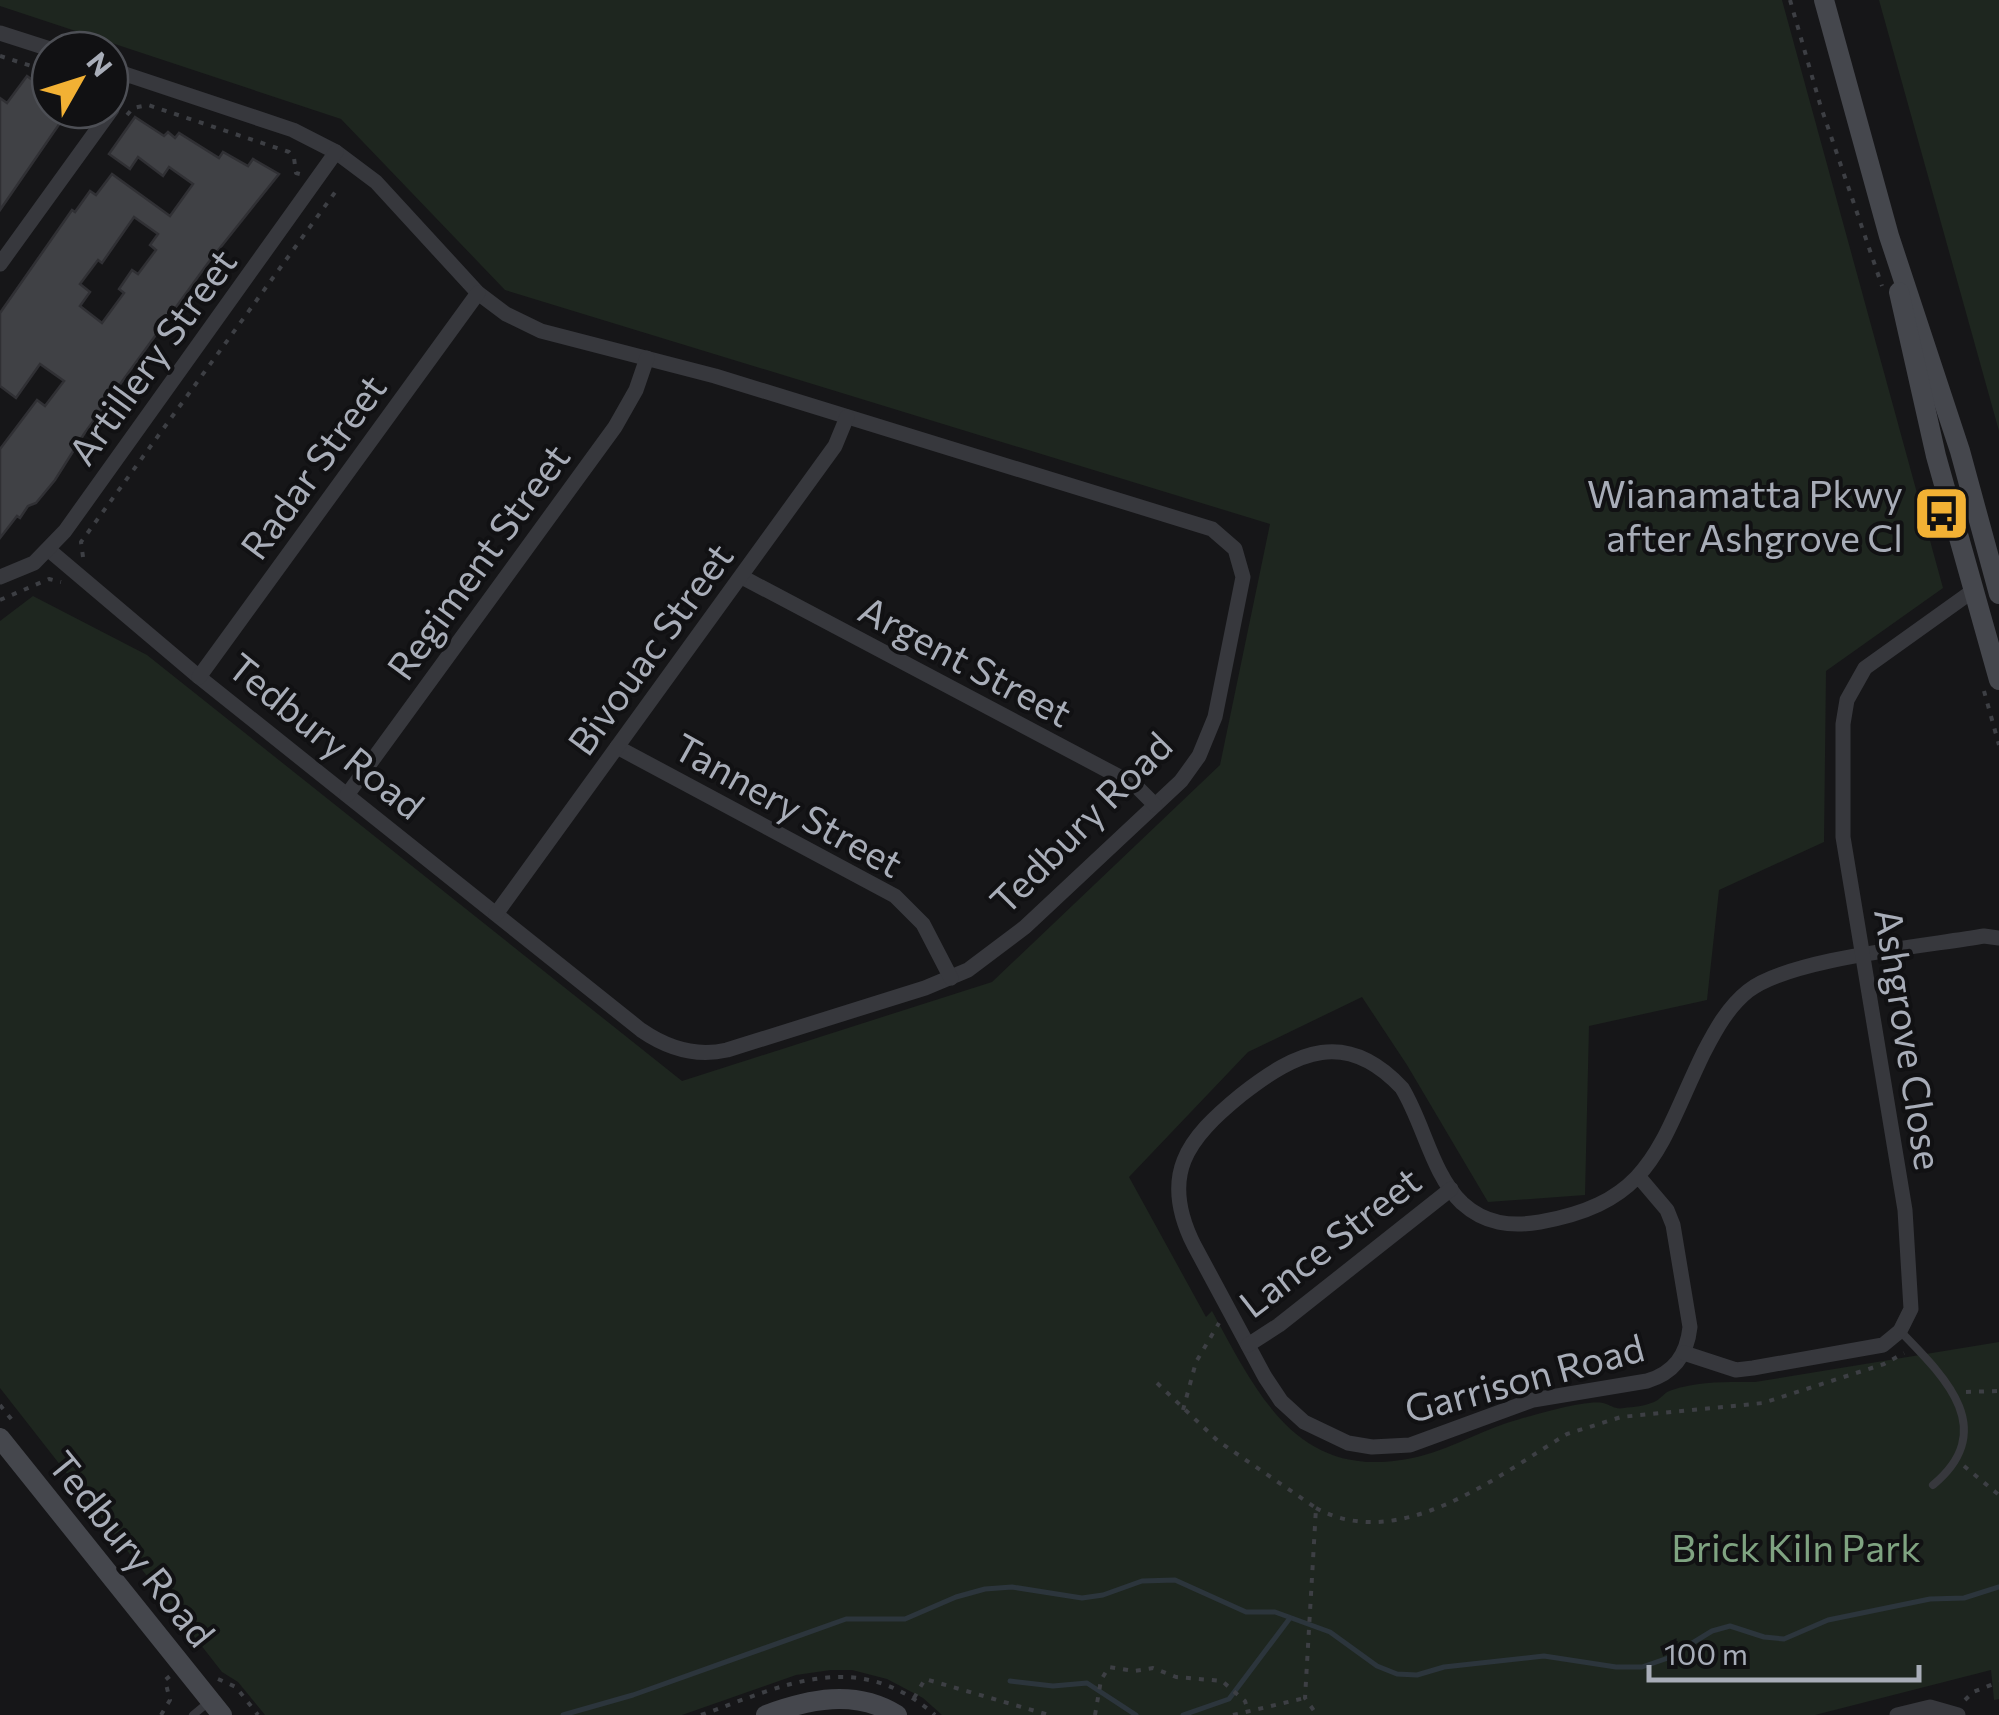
<svg xmlns="http://www.w3.org/2000/svg" width="1999" height="1715" font-family="Commissioner,sans-serif">
<style>
.green{fill:#1e261f}
.lines{fill:none;stroke-linecap:round;stroke-linejoin:round}
.stream{stroke:#2c353c;stroke-width:5}
.building{fill:#404145;stroke:#303034;stroke-width:2.5;fill-rule:evenodd}
.path{stroke:#3d3f44;stroke-width:4;stroke-dasharray:5 8;stroke-linecap:butt}
.lane{stroke:#37383d;stroke-width:8}
.street{stroke:#37383d;stroke-width:15}
.secondary{stroke:#45474d;stroke-width:20}
.labels{text-anchor:middle;dominant-baseline:central;stroke-width:8;stroke-linejoin:round;paint-order:stroke}
.street-label{font-size:38px;fill:#a8adb8;stroke:#111113}
.poi-label{font-size:38px;fill:#a8adb8;stroke:#111113;text-anchor:end}
.park-label{font-size:38px;fill:#7fa381;stroke:#111113}
</style>
<rect width="100%" height="100%" fill="#161618"/>
<g class="green">
<path d="M 0,0 L 1782,0 L 1943,588 L 1826,671 L 1824,842 L 1719,890 L 1707,1000 L 1589,1026 L 1585,1195 L 1488,1202 L 1407,1065 L 1362,997 L 1248,1052 L 1129,1177 L 1206,1317 L 1212,1311 C 1260,1399 1300,1486 1421,1456 C 1455,1447 1486,1428 1520,1419 C 1539,1414 1584,1400 1603,1403 C 1611,1405 1615,1410 1624,1408 C 1633,1407 1645,1406 1654,1402 C 1661,1399 1664,1392 1672,1390 C 1699,1381 1727,1382 1755,1382 L 1999,1342 L 1999,1699 L 1994,1700 L 1991,1670 L 1815,1715 L 942,1715 L 923,1698 L 887,1679 L 852,1670 L 831,1670 L 796,1675 L 682,1715 L 265,1715 L 238,1682 L 222,1672 L 0,1388 L 0,621 L 33,596 L 147,655 L 682,1081 L 992,982 L 1220,765 L 1270,524 L 505,290 L 341,119 L 0,6 Z"/>
<path d="M 1879,0 L 1999,0 L 1999,431 Z"/>
</g>
<g class="lines">
<g class="stream">
<path d="M 1010,1681 L 1053,1686 L 1087,1683 L 1136,1715"/>
<path d="M 563,1715 L 633,1695 L 846,1619 L 905,1619 L 956,1597 L 985,1589 L 1012,1587 L 1082,1598 L 1103,1595 L 1142,1581 L 1175,1580 L 1246,1612 L 1275,1612 L 1330,1632 L 1377,1666 L 1397,1674 L 1417,1675 L 1444,1667 L 1544,1656 L 1616,1667 L 1642,1667 L 1668,1658 L 1712,1631 L 1730,1626 L 1764,1637 L 1784,1639 L 1828,1620 L 1930,1599 L 1964,1598 L 1999,1587"/>
<path d="M 1183,1715 L 1229,1699 L 1290,1618"/>
</g>
</g>
<g class="building">
<path d="M 27,76 L 50,93 L 50,110 L 69,110 L 0,210 L 0,98 L 7,103 Z"/>
<path d="M 135,117 L 164,136 L 168,132 L 175,138 L 179,133 L 219,158 L 223,152 L 248,166 L 253,159 L 279,174 L 208,263 L 84,434 L 55,480 L 36,503 L 28,506 L 20,518 L 17,516 L 0,538 L 0,449 L 37,400 L 45,406 L 64,381 L 40,364 L 16,398 L 0,386 L 0,313 L 72,210 L 75,212 L 90,191 L 96,195 L 112,174 L 170,216 L 193,184 L 169,167 L 163,176 L 138,157 L 130,169 L 109,154 ZM 134,217 L 158,234 L 150,245 L 156,250 L 138,274 L 132,270 L 119,289 L 124,293 L 102,323 L 80,306 L 90,292 L 80,284 L 98,260 L 102,263 Z"/>
</g>
<g class="lines">
<g class="path">
<path d="M 1790,0 L 1820,104 L 1882,286"/>
<path d="M 0,56 L 50,72"/>
<path d="M 127,115 L 133,108 L 148,105 L 289,152 L 294,158 L 296,173 L 300,174"/>
<path d="M 83,557 L 81,542 L 336,191 L 332,188"/>
<path d="M 0,600 L 49,579 L 61,582"/>
<path d="M 1984,691 L 1999,745"/>
<path d="M 1157,1383 L 1218,1441 L 1316,1508 L 1305,1698 L 1317,1715"/>
<path d="M 1966,1392 L 1999,1391"/>
<path d="M 0,1405 L 16,1425"/>
<path d="M 1183,1410 L 1196,1362 L 1219,1323"/>
<path d="M 1964,1466 L 1999,1495"/>
<path d="M 1316,1508 C 1400,1554 1497,1476 1567,1434 L 1621,1417 L 1763,1403 L 1884,1364 L 1904,1353"/>
<path d="M 218,1679 L 236,1687 L 258,1715"/>
<path d="M 914,1698 L 925,1679 L 1049,1715"/>
<path d="M 1965,1700 L 1973,1692 L 1999,1682"/>
<path d="M 161,1715 L 170,1700 L 165,1680 L 170,1676"/>
<path d="M 701,1715 C 785,1685 857,1647 935,1715"/>
<path d="M 1095,1715 L 1101,1680 L 1109,1667 L 1134,1671 L 1153,1668 L 1176,1677 L 1222,1681 L 1245,1701 L 1248,1711"/>
<path d="M 1233,1715 L 1305,1698"/>
</g>
<g class="lane">
<path d="M 1900,1331 C 1946,1378 1999,1430 1933,1485"/>
<path d="M 193,1715 L 210,1701"/>
</g>
<g class="street">
<path d="M 0,33 L 53,50"/>
<path d="M 0,264 L 112,109 L 125,74"/>
<path d="M 49,550 L 199,677 L 641,1030 C 667,1048 696,1057 727,1050 L 925,988 L 968,970 L 1025,927 L 1181,781 L 1199,756 L 1215,717 L 1243,577 L 1235,549 L 1212,529 L 715,376 L 541,331 L 506,314 L 478,293 L 376,182 L 336,152 L 293,130 L 110,69"/>
<path d="M 0,577 L 34,563 L 65,531 L 336,152"/>
<path d="M 742,577 L 1135,785 L 1155,805"/>
<path d="M 199,677 L 478,293"/>
<path d="M 617,747 L 895,896 L 923,924 L 951,978"/>
<path d="M 347,795 L 615,427 L 636,390 L 647,358"/>
<path d="M 496,914 L 835,446 L 847,417"/>
<path d="M 1639,1177 L 1667,1210 L 1673,1225 L 1690,1327 C 1687,1355 1674,1373 1647,1381 L 1533,1400 L 1410,1445 L 1372,1447 L 1348,1443 L 1304,1422 L 1281,1401 L 1265,1377 L 1194,1245 C 1159,1175 1187,1139 1241,1095 C 1297,1051 1346,1028 1402,1088 C 1424,1124 1432,1174 1462,1203 C 1485,1224 1511,1227 1540,1222 C 1654,1202 1659,1144 1704,1052 C 1716,1029 1728,1007 1748,991 C 1790,958 1927,946 1984,936 L 1999,938"/>
<path d="M 1248,1345 L 1279,1325 L 1451,1189"/>
<path d="M 1684,1353 L 1736,1370 L 1753,1368 L 1883,1345 L 1900,1331 L 1911,1309 L 1905,1210 L 1843,837 L 1843,724 L 1847,700 L 1865,668 L 1974,590"/>
<path d="M 1897,1715 L 1930,1707 L 1958,1715"/>
</g>
<g class="secondary">
<path d="M 1824,0 L 1889,236 L 1960,451 L 1999,594"/>
<path d="M 1899,292 L 1936,456 L 1999,680"/>
<path d="M 0,1438 L 222,1715"/>
<path d="M 766,1715 C 809,1699 855,1689 897,1715"/>
</g>
</g>
<defs>
<symbol id="bus-square" viewBox="-11 -11 22 22"><rect x="-9" y="-9" width="18" height="18" rx="4" fill="#f2b134" stroke="#111113"/><path d="M-5-6H5V4H4V6H2V4H-2V6H-4V4H-5ZM-3.5-4V0h7V-4ZM-3.5 1.2v1.5H-2V1.2ZM2 1.2v1.5H3.5V1.2Z" fill="#111"/></symbol>
</defs>
<g fill-rule="evenodd">
<use href="#bus-square" x="1910" y="482" width="63" height="63"/>
</g>
<g class="labels">
<g class="street-label">
<text transform="translate(151 356) rotate(-54)">Artillery Street</text>
<text transform="translate(312 466) rotate(-54)">Radar Street</text>
<text transform="translate(477 561) rotate(-54)">Regiment Street</text>
<text transform="translate(649 648) rotate(-54)">Bivouac Street</text>
<text transform="translate(966 660) rotate(28)">Argent Street</text>
<text transform="translate(327 735) rotate(39)">Tedbury Road</text>
<text transform="translate(789 804) rotate(29)">Tannery Street</text>
<text transform="translate(1080 822) rotate(-45)">Tedbury Road</text>
<text transform="translate(1910 1039) rotate(81)">Ashgrove Close</text>
<text transform="translate(1329 1241) rotate(-38)">Lance Street</text>
<text transform="translate(1524 1377) rotate(-15)">Garrison Road</text>
<text transform="translate(133 1548) rotate(51)">Tedbury Road</text>
</g>
<g class="poi-label">
<text x="1903" y="492">Wianamatta Pkwy<tspan x="1903" dy="44">after Ashgrove Cl</tspan></text>
</g>
<g class="park-label">
<text x="1796" y="1546">Brick Kiln Park</text>
</g>
</g>
<g transform="translate(80 80) rotate(51)"><circle r="48" fill="#111113" stroke="#4d4f55" stroke-width="2.5"/>
<path d="M0-8L18 38L0 25L-18 38Z" fill="#f2b134"/>
<text y="-15" font-size="28" font-weight="bold" text-anchor="middle" fill="#a8adb8">N</text>
</g>
<path d="M1649 1665v15h270v-15" fill="none" stroke="#a8adb8" stroke-width="5"/>
<text x="1664" y="1665" font-size="30" fill="#a8adb8" stroke="#111113" stroke-width="8" paint-order="stroke">100 m</text>
</svg>
